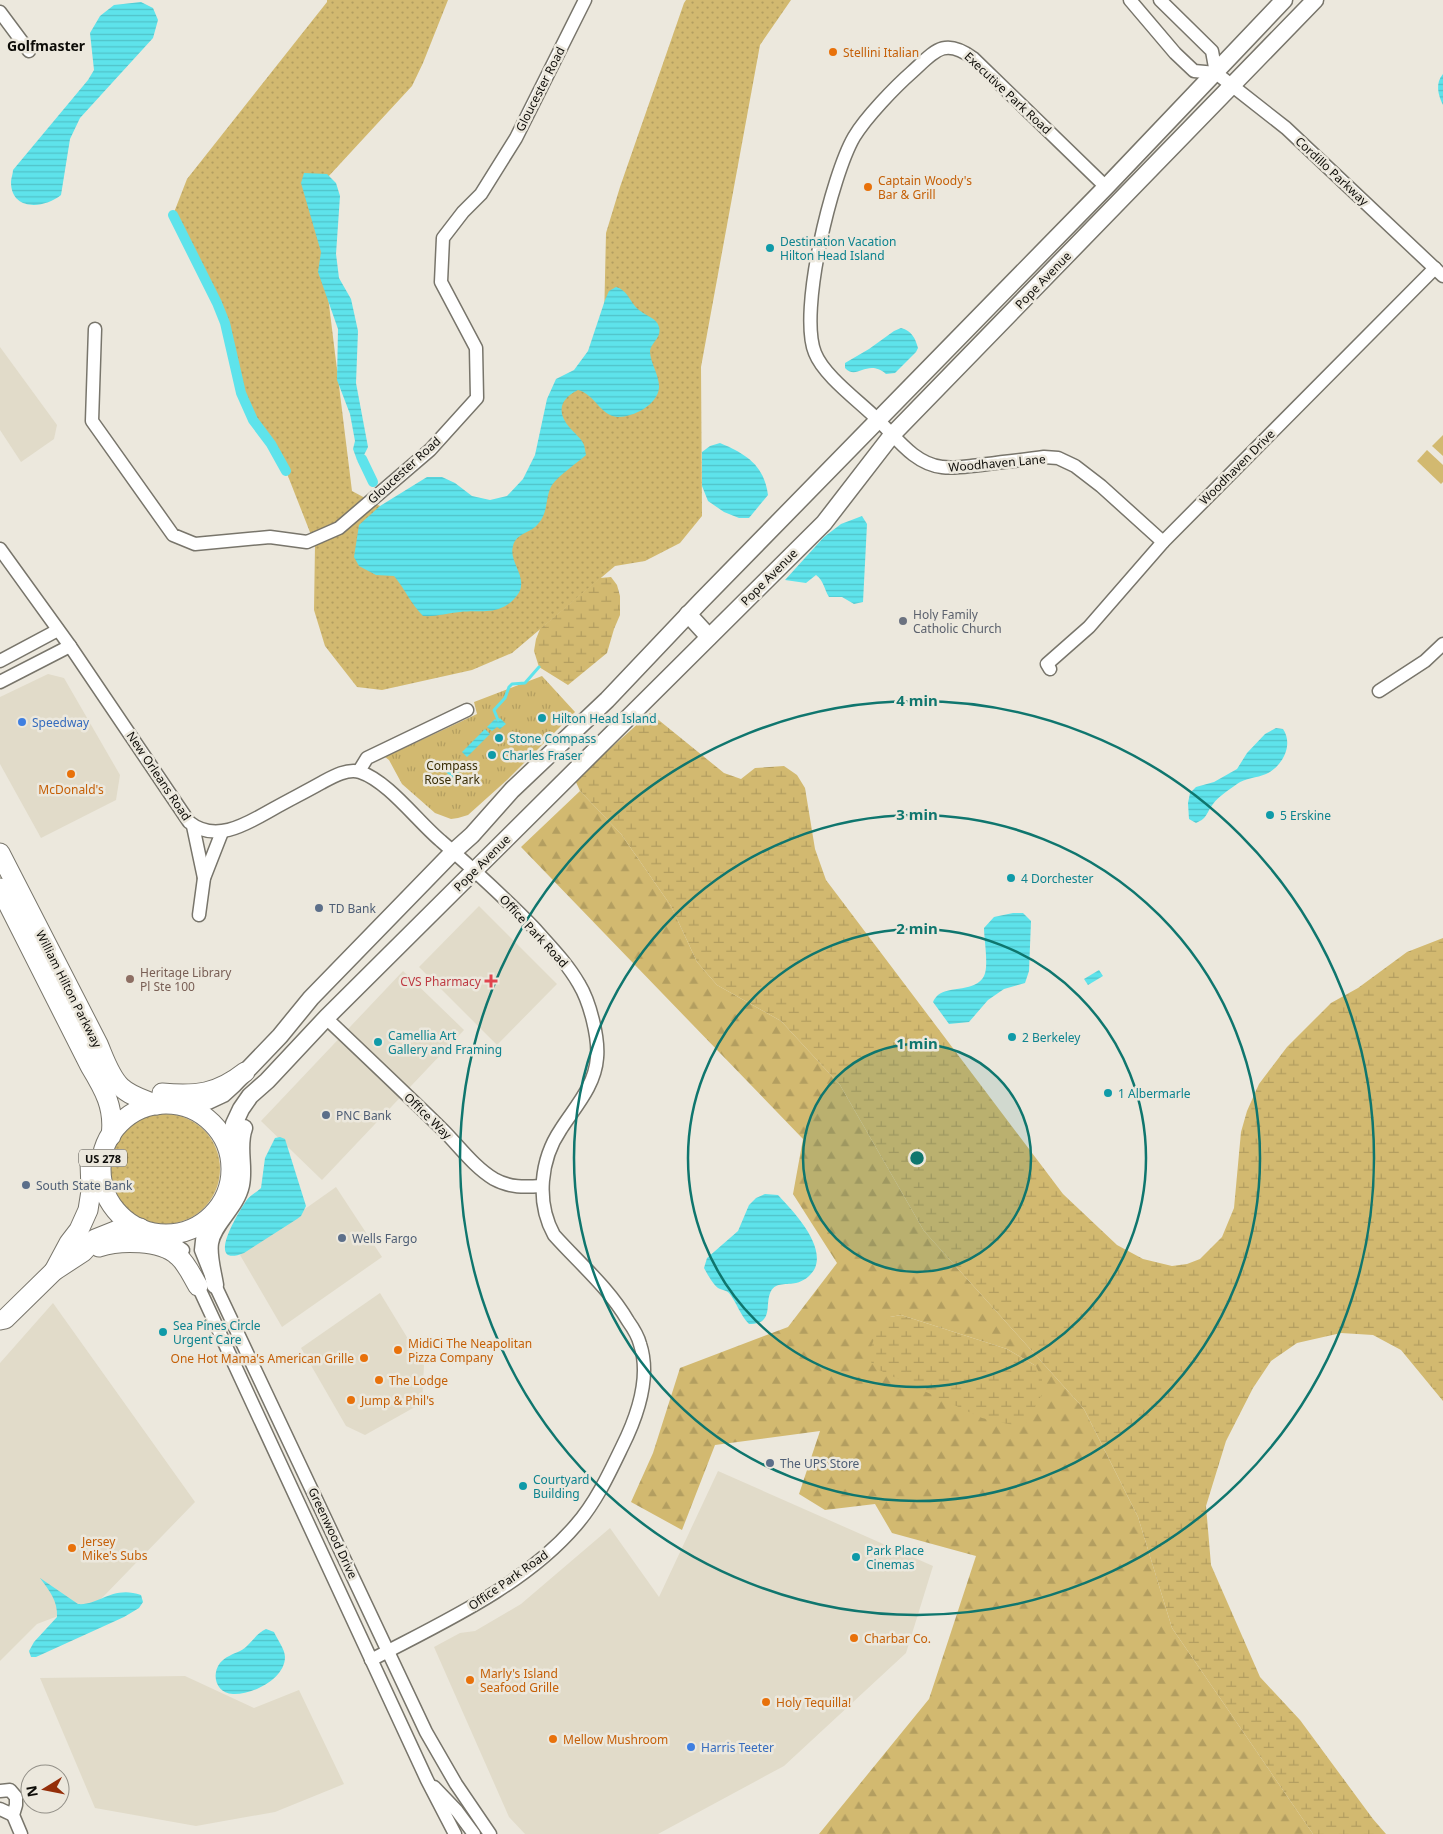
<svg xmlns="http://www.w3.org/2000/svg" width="1443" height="1834" font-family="'Noto Sans',sans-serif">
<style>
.built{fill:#e1dbc9}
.grass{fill:url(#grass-dots)}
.forest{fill:url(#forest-firs);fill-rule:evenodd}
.wetland{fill:url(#wetland-marsh)}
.park{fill:url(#park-tufts)}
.pitch{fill:#d2b970}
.water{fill:url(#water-rules)}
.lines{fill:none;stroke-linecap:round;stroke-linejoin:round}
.stream{stroke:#5ee3eb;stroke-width:3}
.canal{stroke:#5ee3eb;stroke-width:10}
.minor-casing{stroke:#78756b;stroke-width:15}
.major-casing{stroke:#78756b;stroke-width:19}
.highway-casing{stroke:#78756b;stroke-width:21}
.minor{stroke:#fff;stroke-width:12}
.major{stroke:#fff;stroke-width:16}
.highway{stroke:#fff;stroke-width:19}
.ring{fill:none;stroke:#0f766e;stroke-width:2.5}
.food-dot{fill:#e8710a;stroke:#ece8dd;stroke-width:2}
.culture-dot{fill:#0f9aa8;stroke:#ece8dd;stroke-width:2}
.worship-dot{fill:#6b7280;stroke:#ece8dd;stroke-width:2}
.shop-dot{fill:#3f7fe0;stroke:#ece8dd;stroke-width:2}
.service-dot{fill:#5c6f8a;stroke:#ece8dd;stroke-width:2}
.education-dot{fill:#8d6e63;stroke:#ece8dd;stroke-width:2}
.health-dot{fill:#e0444e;stroke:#ece8dd;stroke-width:2}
.labels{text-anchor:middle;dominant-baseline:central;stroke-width:5;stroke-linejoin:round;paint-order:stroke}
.shield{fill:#ece8dd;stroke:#504e48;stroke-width:1}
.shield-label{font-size:11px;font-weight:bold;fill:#0d0c08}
.food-label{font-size:12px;fill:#c56008;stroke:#ece8dd;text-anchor:start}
.street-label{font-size:12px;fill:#0d0c08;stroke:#ece8dd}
.culture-label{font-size:12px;fill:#0d838f;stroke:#ece8dd;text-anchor:start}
.worship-label{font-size:12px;fill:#5b616d;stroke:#ece8dd;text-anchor:start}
.shop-label{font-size:12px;fill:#366cbe;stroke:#ece8dd;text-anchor:start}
.park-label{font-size:12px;fill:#3a2e05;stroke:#ece8dd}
.service-label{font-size:12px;fill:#4e5e75;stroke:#ece8dd;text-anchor:start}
.education-label{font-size:12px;fill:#785e54;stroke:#ece8dd;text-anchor:start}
.health-label{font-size:12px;fill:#be3a42;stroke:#ece8dd;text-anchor:end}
.neighbourhood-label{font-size:14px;font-weight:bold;fill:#0d0c08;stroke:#ece8dd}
.centre{fill:#0f766e;stroke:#ece8dd;stroke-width:2.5}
.ring-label{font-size:15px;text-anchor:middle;font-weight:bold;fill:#0f766e;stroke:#ece8dd;stroke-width:5;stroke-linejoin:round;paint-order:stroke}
</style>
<defs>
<pattern id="grass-dots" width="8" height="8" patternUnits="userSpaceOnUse" patternTransform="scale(1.25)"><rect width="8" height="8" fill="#d2b970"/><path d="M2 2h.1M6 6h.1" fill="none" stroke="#b39e60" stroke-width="1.8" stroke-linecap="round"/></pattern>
<pattern id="forest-firs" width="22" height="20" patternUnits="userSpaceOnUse" patternTransform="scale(1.25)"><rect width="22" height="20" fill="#d2b970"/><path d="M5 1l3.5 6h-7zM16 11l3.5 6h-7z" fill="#b39e60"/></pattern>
<pattern id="wetland-marsh" width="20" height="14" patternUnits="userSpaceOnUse" patternTransform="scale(1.25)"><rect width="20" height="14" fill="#d2b970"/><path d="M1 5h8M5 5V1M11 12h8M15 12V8" fill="none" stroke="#b39e60"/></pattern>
<pattern id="park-tufts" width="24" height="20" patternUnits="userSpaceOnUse" patternTransform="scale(1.25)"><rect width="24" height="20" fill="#d2b970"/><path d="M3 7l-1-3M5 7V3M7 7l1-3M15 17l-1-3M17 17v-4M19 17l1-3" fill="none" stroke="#b39e60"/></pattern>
<pattern id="water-rules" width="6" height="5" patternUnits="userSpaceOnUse" patternTransform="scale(1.25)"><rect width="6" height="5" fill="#5ee3eb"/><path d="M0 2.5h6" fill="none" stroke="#50c2c8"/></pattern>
</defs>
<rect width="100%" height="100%" fill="#ece8dd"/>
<g class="built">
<path d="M 0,347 L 57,425 L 54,439 L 21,462 L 0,430 Z"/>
<path d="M 48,674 L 64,678 L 120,775 L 116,800 L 41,838 L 0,764 L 0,697 Z"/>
<path d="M 479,906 L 557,984 L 497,1045 L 419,967 Z"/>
<path d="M 403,971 L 464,1030 L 322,1180 L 261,1121 Z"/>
<path d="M 336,1187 L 382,1257 L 282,1327 L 240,1255 Z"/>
<path d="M 380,1293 L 424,1365 L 422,1403 L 365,1435 L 346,1426 L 301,1348 Z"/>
<path d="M 53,1303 L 195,1502 L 100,1600 L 37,1624 L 0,1661 L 0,1363 Z"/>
<path d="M 718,1471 L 933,1566 L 906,1653 L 784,1766 L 658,1834 L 525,1834 L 509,1817 L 434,1647 L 460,1633 L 475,1631 L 521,1604 L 610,1528 L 659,1597 Z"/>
<path d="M 185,1676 L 254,1708 L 299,1690 L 344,1784 L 275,1812 L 196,1826 L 95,1808 L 40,1678 Z"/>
</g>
<g class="grass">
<path d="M 327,0 L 448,0 L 423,63 L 412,86 L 315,191 L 352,491 L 380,506 L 521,515 L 555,394 L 603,365 L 606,233 L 620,187 L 684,3 L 686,0 L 791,0 L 760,45 L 701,367 L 702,516 L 680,543 L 645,561 L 615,566 L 512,653 L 472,670 L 382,690 L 357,687 L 325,646 L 314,610 L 315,545 L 286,471 L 271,444 L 253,420 L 241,393 L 225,323 L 217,303 L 173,215 L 187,179 L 327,2 Z"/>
<circle cx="165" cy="1169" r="55"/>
</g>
<path class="forest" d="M 580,791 L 621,834 L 671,906 L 697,962 L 717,985 L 781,1021 L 840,1085 L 924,1231 L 1084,1409 L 1138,1517 L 1172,1628 L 1313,1834 L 819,1834 L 929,1699 L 976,1556 L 892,1533 L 875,1504 L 825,1510 L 799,1494 L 820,1431 L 715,1445 L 682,1530 L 631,1502 L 653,1453 L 680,1368 L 788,1327 L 837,1263 L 793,1194 L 803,1139 L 521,847 ZM 901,1315 L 1007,1349 L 1036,1366 L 890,1317 Z"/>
<g class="wetland">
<path d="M 611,577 L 617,585 L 620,596 L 620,615 L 614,629 L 607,653 L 568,685 L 539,667 L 534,651 L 536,639 L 540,629 L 600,578 Z"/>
<path d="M 650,713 L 724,773 L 741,779 L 755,768 L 784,766 L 797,775 L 805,788 L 815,849 L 826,880 L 1063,1194 L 1117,1245 L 1143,1259 L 1172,1266 L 1187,1264 L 1200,1259 L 1222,1237 L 1234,1208 L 1241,1132 L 1247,1111 L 1259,1084 L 1287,1047 L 1331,1003 L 1358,988 L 1407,952 L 1443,938 L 1443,1401 L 1401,1350 L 1373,1335 L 1341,1333 L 1297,1343 L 1271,1361 L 1253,1388 L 1226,1441 L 1206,1506 L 1211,1565 L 1260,1677 L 1300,1720 L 1373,1819 L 1386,1834 L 1313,1834 L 1172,1628 L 1138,1517 L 1084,1409 L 924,1231 L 840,1085 L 781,1021 L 717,985 L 697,962 L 671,906 L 621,834 L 580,791 L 575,780 Z"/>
<path d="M 901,1315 L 1007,1349 L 1036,1366 L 1042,1379 L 1042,1394 L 1027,1422 L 1017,1426 L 982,1418 L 877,1369 L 871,1362 L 870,1350 L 879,1325 L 890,1317 Z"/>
</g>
<path class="park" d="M 542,676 L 575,712 L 507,780 L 468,815 L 458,818 L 451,819 L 435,813 L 402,784 L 389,760 L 385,757 L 477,714 L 474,702 Z"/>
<g class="pitch">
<path d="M 1443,435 L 1443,456 L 1432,446 Z"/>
<path d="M 1427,450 L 1443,465 L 1443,482 L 1441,484 L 1417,461 Z"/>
</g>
<g class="water">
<path d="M 141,2 L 153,8 L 158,20 L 153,38 L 80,118 L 70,139 L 61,195 C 44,209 11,211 11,182 C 11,178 13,174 13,170 L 88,80 L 94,70 L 90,33 L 100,16 L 114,5 Z"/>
<path d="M 1443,74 L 1443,105 C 1438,95 1435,83 1443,74 Z"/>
<path d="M 304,173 L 327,174 L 336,183 L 340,196 L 336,254 L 339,278 L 351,299 L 358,331 L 356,383 L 368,447 L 362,459 L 357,460 L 353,449 L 355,441 L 350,414 L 337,380 L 338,329 L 318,272 L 321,252 L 301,183 Z"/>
<path d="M 616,287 C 628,290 630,303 639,310 C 646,316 657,318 659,327 C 662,338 651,342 650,351 C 650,363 660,376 659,388 C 657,405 634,417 618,417 C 600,416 596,395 578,390 C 560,399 556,412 570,428 C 574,433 580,437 583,443 C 585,446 585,451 586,455 C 576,464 559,475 552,485 C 545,496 549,512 538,524 C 531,533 516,533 513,546 C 509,560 523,572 521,586 C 521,592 515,598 511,602 C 496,615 479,610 460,612 C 447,613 436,617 423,616 C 411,604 405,589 394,576 L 376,575 L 359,566 L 354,557 L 359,525 L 380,506 L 427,477 L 442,477 L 455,483 L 472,496 L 490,500 L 507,496 L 523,479 L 535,455 L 547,399 L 556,379 L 574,370 L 588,351 L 605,300 L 609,291 Z"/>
<path d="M 901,328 C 912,331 915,338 918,348 L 916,352 L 895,373 L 886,374 C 867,358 857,381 845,368 L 845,363 L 869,349 L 894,331 Z"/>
<path d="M 720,443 C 746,454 764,465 768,495 L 749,518 L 739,518 L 724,512 L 708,501 L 702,486 L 702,452 L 710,446 Z"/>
<path d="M 862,516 L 867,524 L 863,602 L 854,604 L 842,597 L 829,597 C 824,589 824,581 816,575 L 806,583 L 785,580 L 824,537 L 841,524 Z"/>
<path d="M 500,718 L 506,724 L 500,729 L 497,727 L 492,731 L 487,727 L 495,719 L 497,721 Z"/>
<path d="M 1276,728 L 1283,729 C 1294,745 1282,767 1266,774 C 1257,778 1245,778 1237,784 C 1229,790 1219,796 1213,804 C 1206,813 1208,818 1196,823 L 1189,819 L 1188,803 L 1190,793 L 1196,787 L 1214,782 L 1237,769 L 1247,753 L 1265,734 Z"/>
<path d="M 485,729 L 490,734 L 467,757 L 462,752 Z"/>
<path d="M 455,760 L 462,770 L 452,778 L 446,772 L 450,768 L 446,764 L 449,761 L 452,763 Z"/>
<path d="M 1013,913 L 1023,913 L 1031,921 L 1029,971 L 1025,983 L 1004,989 L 988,1000 L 969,1022 L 949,1024 L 933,1002 C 934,999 936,997 938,995 C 949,986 976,992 984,976 C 989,967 984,939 984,928 L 994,917 Z"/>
<path d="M 1099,970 L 1103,976 L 1088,985 L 1084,979 Z"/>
<path d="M 280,1137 L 285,1139 L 306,1206 L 301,1216 L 297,1219 L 244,1253 C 204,1269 238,1213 246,1201 C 250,1195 256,1193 261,1188 L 265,1158 L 275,1138 Z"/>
<path d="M 765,1194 L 778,1195 C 793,1211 827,1246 814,1270 C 809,1277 804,1281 796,1283 C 787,1285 776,1282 771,1291 C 764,1304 775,1324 749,1324 C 740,1315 737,1303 729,1293 C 726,1290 722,1290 718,1288 C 712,1283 708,1275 704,1268 L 707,1258 L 738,1231 L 749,1205 L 756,1198 Z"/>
<path d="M 40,1578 L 78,1604 C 99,1606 112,1585 141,1595 L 143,1602 L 139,1608 L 124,1617 L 36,1657 L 31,1657 L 29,1651 L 34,1642 L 57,1617 C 58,1601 49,1590 40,1578 Z"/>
<path d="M 266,1629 L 274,1632 C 277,1639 285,1649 285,1657 C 285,1679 252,1695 233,1694 C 216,1693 211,1675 220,1663 C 225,1657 233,1654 240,1651 C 250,1646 256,1633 266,1629 Z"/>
</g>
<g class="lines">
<path class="stream" d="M 498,720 L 494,710 L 505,698 L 509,687 L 512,684 L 525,683 L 539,667"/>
<g class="canal">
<path d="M 173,215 L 217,303 L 225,323 L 241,393 L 253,420 L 271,444 L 286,471"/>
<path d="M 362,459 L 373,482"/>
</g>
<defs>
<g id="minor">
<path d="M 1130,0 L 1175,53 L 1194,71 L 1216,73 L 1286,128 L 1443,276"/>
<path d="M 1160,0 L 1212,51 L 1216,73"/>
<path d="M 0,12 L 29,51"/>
<path d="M 1106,187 L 973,58 C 944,37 935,51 912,72 C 895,87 866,117 854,137 C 832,175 798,312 815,353 C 824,376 859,401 877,419 C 896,437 914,464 942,467 C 955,469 968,466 980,465 C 1002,462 1023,460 1044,457 L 1058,458 L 1075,466 L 1101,486 L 1163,542"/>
<path d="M 95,329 L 92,421 L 173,535 L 195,544 L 270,537 L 307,542 L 339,528 L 430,450 L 477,398 L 476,348 L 441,282 L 443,238 L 463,212 L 481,194 L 516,138 L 585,0"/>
<path d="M 0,549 L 70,646 L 189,822 C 216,844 248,823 273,809 C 289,800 305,792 321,783 C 332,777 347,768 360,772 C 388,781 418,822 441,841 C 473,869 504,897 534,928 C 550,946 567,963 579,984 C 590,1002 599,1038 597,1058 C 595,1086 575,1107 561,1129 C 540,1160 536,1202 554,1235 C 580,1264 608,1287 628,1321 C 633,1328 638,1336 640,1344 C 651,1377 637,1417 622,1447 C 609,1474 596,1502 576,1525 C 524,1586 441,1623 371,1660"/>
<path d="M 0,661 L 58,630"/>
<path d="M 1050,669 L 1047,664 L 1089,627 L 1163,542 L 1435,268"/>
<path d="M 0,682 L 70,646"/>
<path d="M 1379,691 L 1425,661 L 1443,644"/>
<path d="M 359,771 L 367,758 L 467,710"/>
<path d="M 193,826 L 204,878"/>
<path d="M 199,915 L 204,878 L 222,832"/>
<path d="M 326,1018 C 365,1055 404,1092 442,1129 C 459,1146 474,1167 494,1179 C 510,1188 525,1187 542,1186"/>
<path d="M 204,1223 L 201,1250 L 215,1285 L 426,1732 L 456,1784 L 490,1834"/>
<path d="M 161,1234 L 183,1250"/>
<path d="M 196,1279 L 198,1286 L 427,1780 L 455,1834"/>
<path d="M 434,1787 L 457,1811 L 474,1834"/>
<path d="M 0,1791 L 10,1790 L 16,1797 L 16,1805 L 13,1815 L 21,1834"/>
<path d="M 0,1809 L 13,1815"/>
</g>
<g id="major">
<path d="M 688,614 L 709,637"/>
<path d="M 183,1107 L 208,1101 L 223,1094 L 234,1084 L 280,1036 L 311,998 L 453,852 L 472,835 L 512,790 L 607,700 L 700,602 L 1106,187 L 1284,0"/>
<path d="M 229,1152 L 234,1124 L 241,1109 L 250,1096 L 267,1081 L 326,1018 L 824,523 L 892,435 L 1315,0"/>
<path d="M 215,1285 C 213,1272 208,1256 210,1243 C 213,1223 236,1208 241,1185 C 245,1166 237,1146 244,1128"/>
</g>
<g id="highway">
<path d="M 0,853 L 98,1044 C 104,1058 110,1077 121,1087 C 130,1096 145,1100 157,1105"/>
<path d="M 0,888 L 90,1066 C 104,1089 115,1108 111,1136"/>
<path d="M 162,1093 C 197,1096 217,1094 245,1072"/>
<circle cx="166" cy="1169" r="65"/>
<path d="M 99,1247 C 120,1240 161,1240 178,1256 C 187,1264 192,1276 198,1286"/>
<path d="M 54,1271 L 69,1243 L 79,1230 L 88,1210 L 91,1191 L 90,1162"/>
<path d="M 0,1320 L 5,1319 L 54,1271 L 83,1252 L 95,1239 L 115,1231 L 140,1228"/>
</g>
</defs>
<use href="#minor" class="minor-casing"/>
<use href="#major" class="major-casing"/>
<use href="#highway" class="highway-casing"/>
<use href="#minor" class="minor"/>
<use href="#major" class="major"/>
<use href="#highway" class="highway"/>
</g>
<circle cx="917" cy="1158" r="114" fill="#0f766e" fill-opacity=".12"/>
<g class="ring">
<circle cx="917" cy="1158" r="114"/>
<circle cx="917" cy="1158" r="229"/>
<circle cx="917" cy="1158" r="343"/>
<circle cx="917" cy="1158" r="457"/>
</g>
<g class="food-dot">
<circle cx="833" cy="52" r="5"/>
<circle cx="868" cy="187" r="5"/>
<circle cx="71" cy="774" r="5"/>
<circle cx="398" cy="1350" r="5"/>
<circle cx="364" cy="1358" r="5"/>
<circle cx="379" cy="1380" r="5"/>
<circle cx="351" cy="1400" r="5"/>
<circle cx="72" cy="1548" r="5"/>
<circle cx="854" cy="1638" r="5"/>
<circle cx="470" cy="1680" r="5"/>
<circle cx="766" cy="1702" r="5"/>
<circle cx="553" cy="1739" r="5"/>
</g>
<g class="culture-dot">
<circle cx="770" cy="248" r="5"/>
<circle cx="542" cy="718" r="5"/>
<circle cx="499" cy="738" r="5"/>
<circle cx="492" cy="755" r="5"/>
<circle cx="1270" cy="815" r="5"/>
<circle cx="1011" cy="878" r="5"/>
<circle cx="1012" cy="1037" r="5"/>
<circle cx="378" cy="1042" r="5"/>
<circle cx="1108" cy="1093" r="5"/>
<circle cx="163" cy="1332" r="5"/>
<circle cx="523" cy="1486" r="5"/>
<circle cx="856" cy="1557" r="5"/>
</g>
<circle class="worship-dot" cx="903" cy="621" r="5"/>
<g class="shop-dot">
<circle cx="22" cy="722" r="5"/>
<circle cx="691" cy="1747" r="5"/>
</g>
<g class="service-dot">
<circle cx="319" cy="908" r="5"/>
<circle cx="326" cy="1115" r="5"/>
<circle cx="26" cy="1185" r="5"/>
<circle cx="342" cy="1238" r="5"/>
<circle cx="770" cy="1463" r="5"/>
</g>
<circle class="education-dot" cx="130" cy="979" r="5"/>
<path class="health-dot" d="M488.5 973.5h5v5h5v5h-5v5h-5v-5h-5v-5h5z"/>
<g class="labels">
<rect class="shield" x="79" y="1149.5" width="48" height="17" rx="4"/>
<g class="shield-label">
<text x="103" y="1158">US 278</text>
</g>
<g class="food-label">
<text x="843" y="52">Stellini Italian</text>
<text x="878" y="180">Captain Woody's<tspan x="878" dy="14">Bar &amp; Grill</tspan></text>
<text x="71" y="789" text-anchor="middle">McDonald's</text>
<text x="408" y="1343">MidiCi The Neapolitan<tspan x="408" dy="14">Pizza Company</tspan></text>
<text x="354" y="1358" text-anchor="end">One Hot Mama's American Grille</text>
<text x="389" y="1380">The Lodge</text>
<text x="361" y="1400">Jump &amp; Phil's</text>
<text x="82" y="1541">Jersey<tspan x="82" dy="14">Mike's Subs</tspan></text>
<text x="864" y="1638">Charbar Co.</text>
<text x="480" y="1673">Marly's Island<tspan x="480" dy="14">Seafood Grille</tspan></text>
<text x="776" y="1702">Holy Tequilla!</text>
<text x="563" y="1739">Mellow Mushroom</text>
</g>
<g class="street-label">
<text transform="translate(540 89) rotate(-63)">Gloucester Road</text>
<text transform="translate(1008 93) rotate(43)">Executive Park Road</text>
<text transform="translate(1332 171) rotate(43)">Cordillo Parkway</text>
<text transform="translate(1043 280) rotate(-46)">Pope Avenue</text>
<text transform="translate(997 463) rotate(-5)">Woodhaven Lane</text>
<text transform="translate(1237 467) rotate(-45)">Woodhaven Drive</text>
<text transform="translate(404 470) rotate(-42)">Gloucester Road</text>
<text transform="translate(769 577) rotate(-45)">Pope Avenue</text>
<text transform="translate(159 776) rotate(56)">New Orleans Road</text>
<text transform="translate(482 863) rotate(-45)">Pope Avenue</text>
<text transform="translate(534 931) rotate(47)">Office Park Road</text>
<text transform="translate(69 989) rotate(63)">William Hilton Parkway</text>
<text transform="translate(428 1116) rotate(44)">Office Way</text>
<text transform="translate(333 1533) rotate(65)">Greenwood Drive</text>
<text transform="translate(508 1580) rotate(-35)">Office Park Road</text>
</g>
<g class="culture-label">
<text x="780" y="241">Destination Vacation<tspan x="780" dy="14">Hilton Head Island</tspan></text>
<text x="552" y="718">Hilton Head Island</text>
<text x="509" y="738">Stone Compass</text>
<text x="502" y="755">Charles Fraser</text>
<text x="1280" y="815">5 Erskine</text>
<text x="1021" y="878">4 Dorchester</text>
<text x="388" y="1035">Camellia Art<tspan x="388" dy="14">Gallery and Framing</tspan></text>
<text x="1022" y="1037">2 Berkeley</text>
<text x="1118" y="1093">1 Albermarle</text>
<text x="173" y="1325">Sea Pines Circle<tspan x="173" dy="14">Urgent Care</tspan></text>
<text x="533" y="1479">Courtyard<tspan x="533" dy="14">Building</tspan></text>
<text x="866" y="1550">Park Place<tspan x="866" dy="14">Cinemas</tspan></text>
</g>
<g class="worship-label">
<text x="913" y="614">Holy Family<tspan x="913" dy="14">Catholic Church</tspan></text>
</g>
<g class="shop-label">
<text x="32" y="722">Speedway</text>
<text x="701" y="1747">Harris Teeter</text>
</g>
<g class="park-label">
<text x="452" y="765">Compass<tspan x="452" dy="14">Rose Park</tspan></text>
</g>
<g class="service-label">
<text x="329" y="908">TD Bank</text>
<text x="336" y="1115">PNC Bank</text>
<text x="36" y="1185">South State Bank</text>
<text x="352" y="1238">Wells Fargo</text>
<text x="780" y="1463">The UPS Store</text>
</g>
<g class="education-label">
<text x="140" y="972">Heritage Library<tspan x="140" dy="14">Pl Ste 100</tspan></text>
</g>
<g class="health-label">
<text x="481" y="981">CVS Pharmacy</text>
</g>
<g class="neighbourhood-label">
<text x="46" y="45">Golfmaster</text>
</g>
</g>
<circle cx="917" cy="1158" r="8" class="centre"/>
<g class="ring-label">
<text x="917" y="706">4 min</text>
<text x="917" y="820">3 min</text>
<text x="917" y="934">2 min</text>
<text x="917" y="1049">1 min</text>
</g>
<g transform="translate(45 1789) rotate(260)"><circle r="24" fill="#ece8dd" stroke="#939088"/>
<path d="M0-4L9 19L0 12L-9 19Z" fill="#942e09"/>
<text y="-8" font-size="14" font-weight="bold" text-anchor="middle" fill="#0d0c08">N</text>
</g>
</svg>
